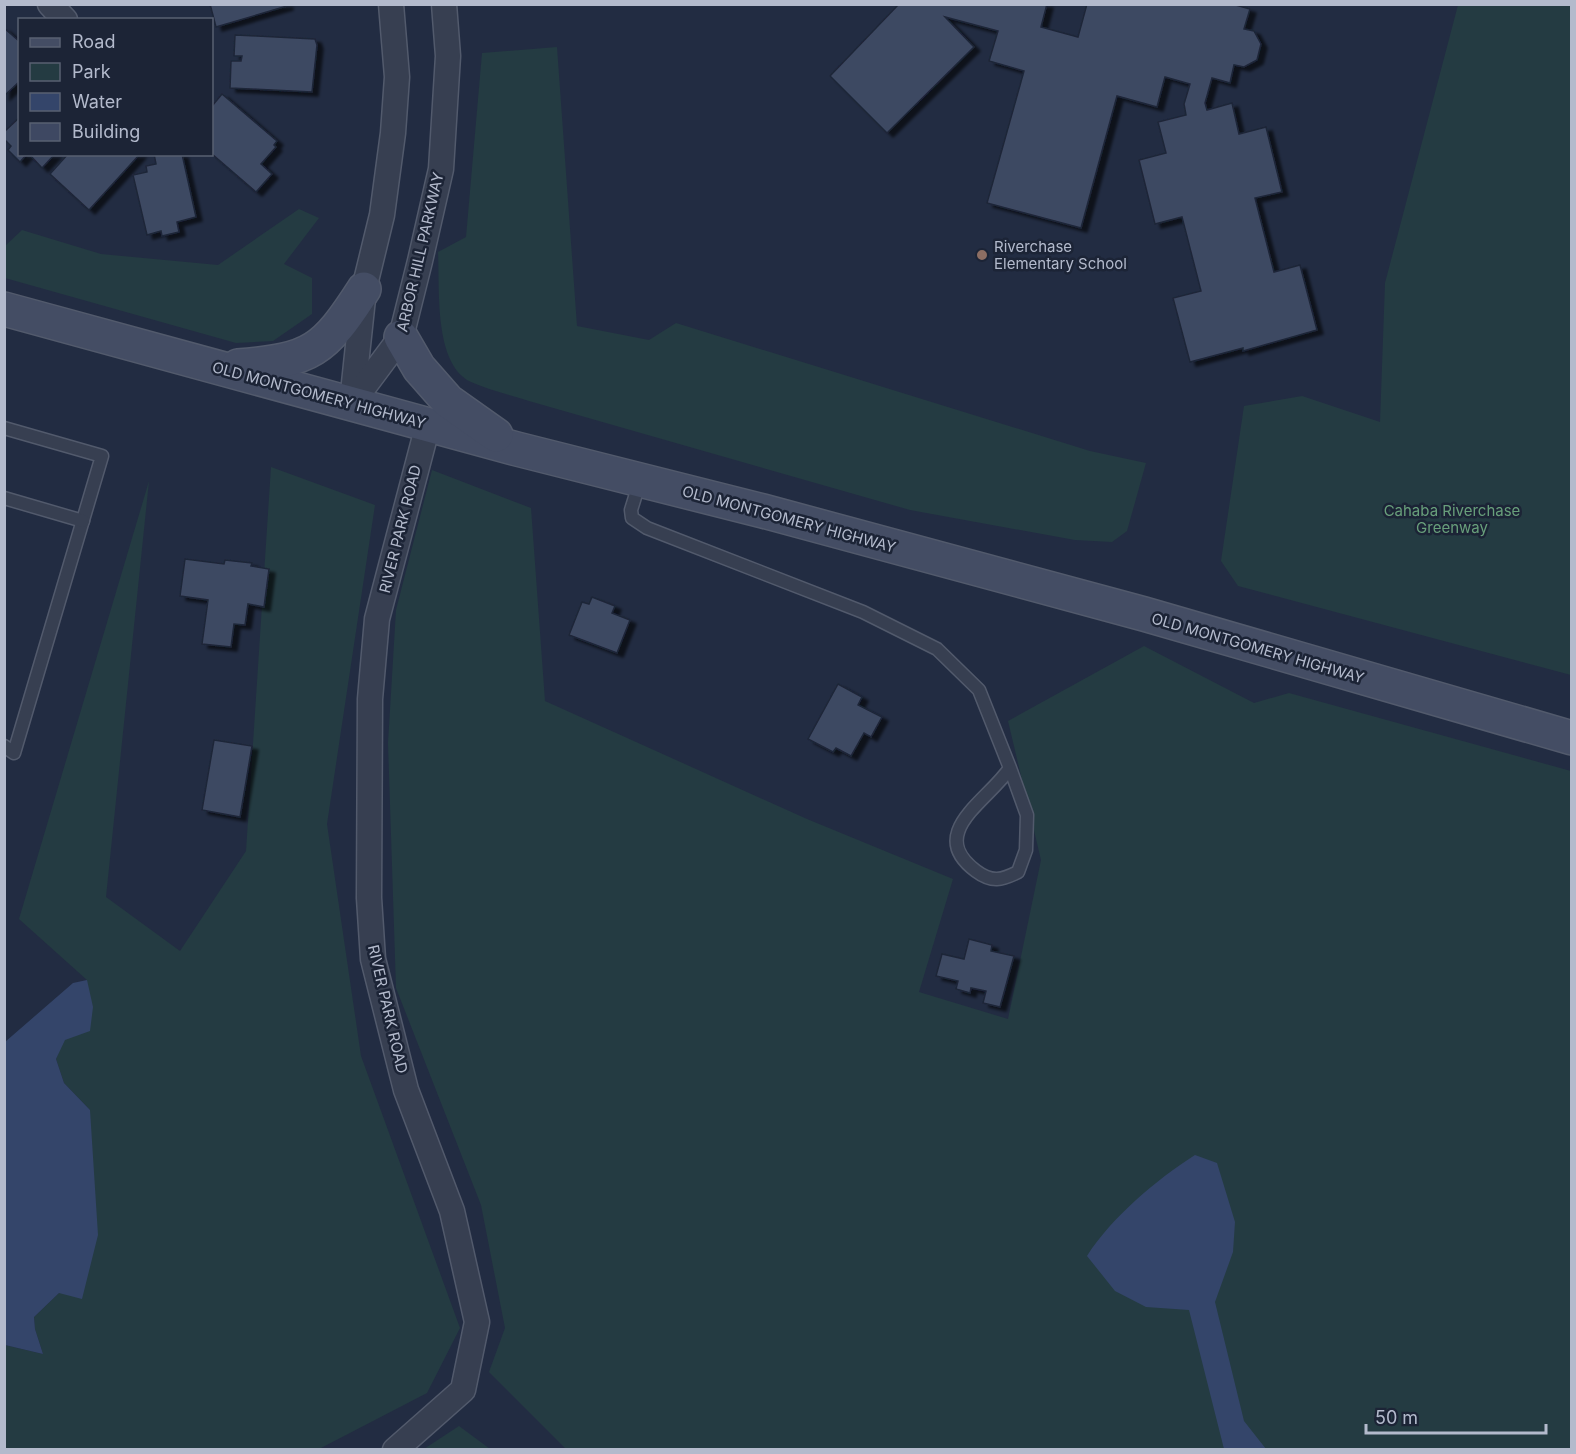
<svg xmlns="http://www.w3.org/2000/svg" width="1576" height="1454" font-family="Inter,sans-serif">
<style>
.green{fill:#243b42}
.water{fill:#34456a}
.building{fill:#3e4862;stroke:#1e2638;stroke-width:1.5;filter:url(#shadow)}
.lines{fill:none;stroke-linecap:round;stroke-linejoin:round}
.lane-casing{stroke:#525a6c;stroke-width:15}
.street-casing{stroke:#525a6c;stroke-width:27}
.secondary-casing{stroke:#525a6c;stroke-width:36}
.lane{stroke:#373f51;stroke-width:12}
.street{stroke:#373f51;stroke-width:24}
.secondary{stroke:#444d64;stroke-width:33}
.education-dot{fill:#8d6e63;stroke:#1c2436;stroke-width:2}
.labels{text-anchor:middle;dominant-baseline:central;stroke-width:5;stroke-linejoin:round;paint-order:stroke}
.poi-label{font-size:15px;fill:#b3bacc;stroke:#1c2436;text-anchor:start}
.street-label{font-size:15px;fill:#b3bacc;stroke:#1c2436}
.park-label{font-size:15px;fill:#689f7b;stroke:#1c2436}
</style>
<defs>
<filter id="shadow"><feDropShadow dx="6" dy="4" stdDeviation="1.5" flood-color="#0009"/></filter>
</defs>
<rect width="100%" height="100%" fill="#222c42"/>
<g class="green">
<path d="M 1458,5 L 1571,5 L 1571,675 L 1238,586 L 1221,561 L 1244,406 L 1302,396 L 1380,422 L 1385,283 Z"/>
<path d="M 557,47 L 577,326 L 649,340 L 676,323 L 1090,451 L 1146,463 L 1127,531 L 1112,542 L 1075,540 L 910,510 L 529,401 C 510,395 489,390 471,382 C 433,364 440,287 438,252 L 466,237 L 482,53 Z"/>
<path d="M 299,209 L 319,218 L 284,264 L 312,278 L 312,314 L 273,341 L 236,343 L 5,278 L 5,246 L 22,230 L 101,254 L 218,265 Z"/>
<path d="M 271,467 L 375,505 L 327,824 L 361,1056 L 460,1328 L 427,1393 L 319,1449 L 5,1450 L 5,1345 L 43,1354 L 35,1329 L 34,1317 L 59,1293 L 90,1110 L 64,1083 L 56,1059 L 87,980 L 19,919 L 149,481 L 106,897 L 180,951 L 246,851 Z"/>
<path d="M 432,470 L 531,508 L 545,701 L 807,819 L 953,879 L 919,992 L 1008,1019 L 1041,860 L 1008,721 L 1144,646 L 1254,703 L 1289,693 L 1571,771 L 1571,1449 L 566,1449 L 489,1372 L 505,1328 L 481,1205 L 396,988 L 388,743 L 396,610 Z"/>
<path d="M 459,1426 L 490,1449 L 424,1449 Z"/>
</g>
<g class="water">
<path d="M 87,980 L 93,1007 L 90,1031 L 65,1040 L 56,1059 L 64,1083 L 90,1110 L 98,1235 L 82,1299 L 59,1293 L 34,1317 L 35,1329 L 43,1354 L 5,1345 L 5,1042 L 73,983 Z"/>
<path d="M 1195,1155 L 1217,1163 L 1235,1222 L 1233,1252 L 1215,1302 L 1244,1421 L 1266,1449 L 1224,1449 L 1189,1310 L 1146,1307 L 1115,1291 L 1087,1256 C 1111,1218 1157,1179 1195,1155 Z"/>
</g>
<g class="building">
<path d="M 210,4 L 287,4 L 287,6 L 216,27 Z"/>
<path d="M 899,4 L 1047,4 L 1041,27 L 1078,37 L 1087,4 L 1232,4 L 1250,9 L 1244,29 L 1254,31 L 1261,44 L 1257,60 L 1244,67 L 1234,65 L 1230,83 L 1212,78 L 1205,103 L 1207,110 L 1232,103 L 1239,134 L 1266,127 L 1282,192 L 1255,198 L 1274,272 L 1300,265 L 1317,330 L 1243,351 L 1243,348 L 1190,362 L 1173,298 L 1201,291 L 1182,217 L 1155,224 L 1139,160 L 1166,153 L 1158,122 L 1186,115 L 1184,104 L 1190,84 L 1165,77 L 1157,107 L 1117,96 L 1081,228 L 987,203 L 1024,71 L 989,61 L 998,31 L 945,17 L 974,47 L 887,133 L 830,76 Z"/>
<path d="M 4,28 L 20,42 L 20,81 L 4,96 Z"/>
<path d="M 235,35 L 315,39 L 317,45 L 312,92 L 230,88 L 231,61 L 241,61 L 242,56 L 234,56 Z"/>
<path d="M 222,94 L 277,141 L 274,145 L 276,147 L 261,164 L 272,174 L 256,192 L 212,154 L 212,106 Z"/>
<path d="M 20,117 L 20,154 L 27,154 L 20,162 L 8,150 L 11,146 L 4,139 L 4,132 Z"/>
<path d="M 29,154 L 55,154 L 42,168 Z"/>
<path d="M 68,154 L 140,154 L 89,210 L 50,174 Z"/>
<path d="M 154,154 L 182,154 L 196,217 L 177,222 L 179,232 L 162,236 L 161,231 L 147,235 L 133,175 L 147,172 L 146,166 L 156,164 Z"/>
<path d="M 185,559 L 224,564 L 225,560 L 252,563 L 251,566 L 269,569 L 264,607 L 248,604 L 245,625 L 234,624 L 231,647 L 202,644 L 208,600 L 180,596 Z"/>
<path d="M 592,597 L 615,606 L 612,613 L 630,620 L 617,653 L 569,635 L 582,602 L 589,604 Z"/>
<path d="M 838,684 L 862,697 L 858,705 L 882,717 L 871,737 L 864,733 L 851,756 L 836,748 L 833,752 L 808,739 Z"/>
<path d="M 214,740 L 252,746 L 240,817 L 202,810 Z"/>
<path d="M 969,939 L 992,945 L 991,951 L 1014,956 L 1000,1007 L 983,1003 L 986,991 L 971,988 L 970,993 L 956,989 L 958,981 L 936,976 L 942,954 L 964,959 Z"/>
</g>
<g class="lines">
<defs>
<g id="lane">
<path d="M 4,428 L 102,456 L 14,753 L 4,746"/>
<path d="M 640,481 L 631,510 L 632,518 L 647,528 L 863,612 L 937,649 L 979,690 L 1010,768 L 1027,815 L 1026,850 L 1018,872 C 1002,880 992,883 976,871 C 925,833 988,801 1010,768"/>
<path d="M 4,498 L 83,521"/>
</g>
<g id="street">
<path d="M 50,4 L 65,20"/>
<path d="M 352,402 L 364,289 L 382,215 L 393,133 L 397,77 L 391,4"/>
<path d="M 351,404 L 401,337 L 420,261 L 441,169 L 448,56 L 444,4"/>
<path d="M 395,1450 L 463,1390 L 477,1322 L 452,1211 L 406,1090 L 373,959 L 369,898 L 370,699 L 377,619 L 428,425"/>
</g>
<g id="secondary">
<path d="M 4,309 L 517,449 L 763,511 L 1144,614 L 1572,738"/>
<path d="M 401,337 L 419,368 L 448,401 L 496,435"/>
<path d="M 238,366 C 312,360 324,351 364,289"/>
</g>
</defs>
<use href="#lane" class="lane-casing"/>
<use href="#street" class="street-casing"/>
<use href="#secondary" class="secondary-casing"/>
<use href="#lane" class="lane"/>
<use href="#street" class="street"/>
<use href="#secondary" class="secondary"/>
</g>
<circle class="education-dot" cx="982" cy="255" r="6"/>
<g class="labels">
<g class="poi-label">
<text x="994" y="246">Riverchase<tspan x="994" dy="17">Elementary School</tspan></text>
</g>
<g class="street-label">
<text transform="translate(420 252) rotate(-77)">ARBOR HILL PARKWAY</text>
<text transform="translate(319 395) rotate(15)">OLD MONTGOMERY HIGHWAY</text>
<text transform="translate(789 519) rotate(15)">OLD MONTGOMERY HIGHWAY</text>
<text transform="translate(400 529) rotate(-76)">RIVER PARK ROAD</text>
<text transform="translate(1258 648) rotate(16)">OLD MONTGOMERY HIGHWAY</text>
<text transform="translate(388 1009) rotate(77)">RIVER PARK ROAD</text>
</g>
<g class="park-label">
<text x="1452" y="510">Cahaba Riverchase<tspan x="1452" dy="17">Greenway</tspan></text>
</g>
</g>
<rect width="1576" height="1454" fill="none" stroke="#b3bacc" stroke-width="12"/>
<rect x="18" y="18" width="195" height="138" fill="#1c2436" stroke="#586072" stroke-width="1.5"/>
<rect x="30" y="38" width="30" height="9" fill="#444d64" stroke="#586072" stroke-width="1.5"/>
<text x="72" y="48" font-size="18" fill="#b3bacc">Road</text>
<rect x="30" y="63" width="30" height="18" fill="#243b42" stroke="#586072" stroke-width="1.5"/>
<text x="72" y="78" font-size="18" fill="#b3bacc">Park</text>
<rect x="30" y="93" width="30" height="18" fill="#34456a" stroke="#586072" stroke-width="1.5"/>
<text x="72" y="108" font-size="18" fill="#b3bacc">Water</text>
<rect x="30" y="123" width="30" height="18" fill="#3e4862" stroke="#586072" stroke-width="1.5"/>
<text x="72" y="138" font-size="18" fill="#b3bacc">Building</text>
<path d="M1366 1424v9h180v-9" fill="none" stroke="#b3bacc" stroke-width="3"/>
<text x="1375" y="1424" font-size="18" fill="#b3bacc" stroke="#1c2436" stroke-width="4.5" paint-order="stroke">50 m</text>
</svg>
